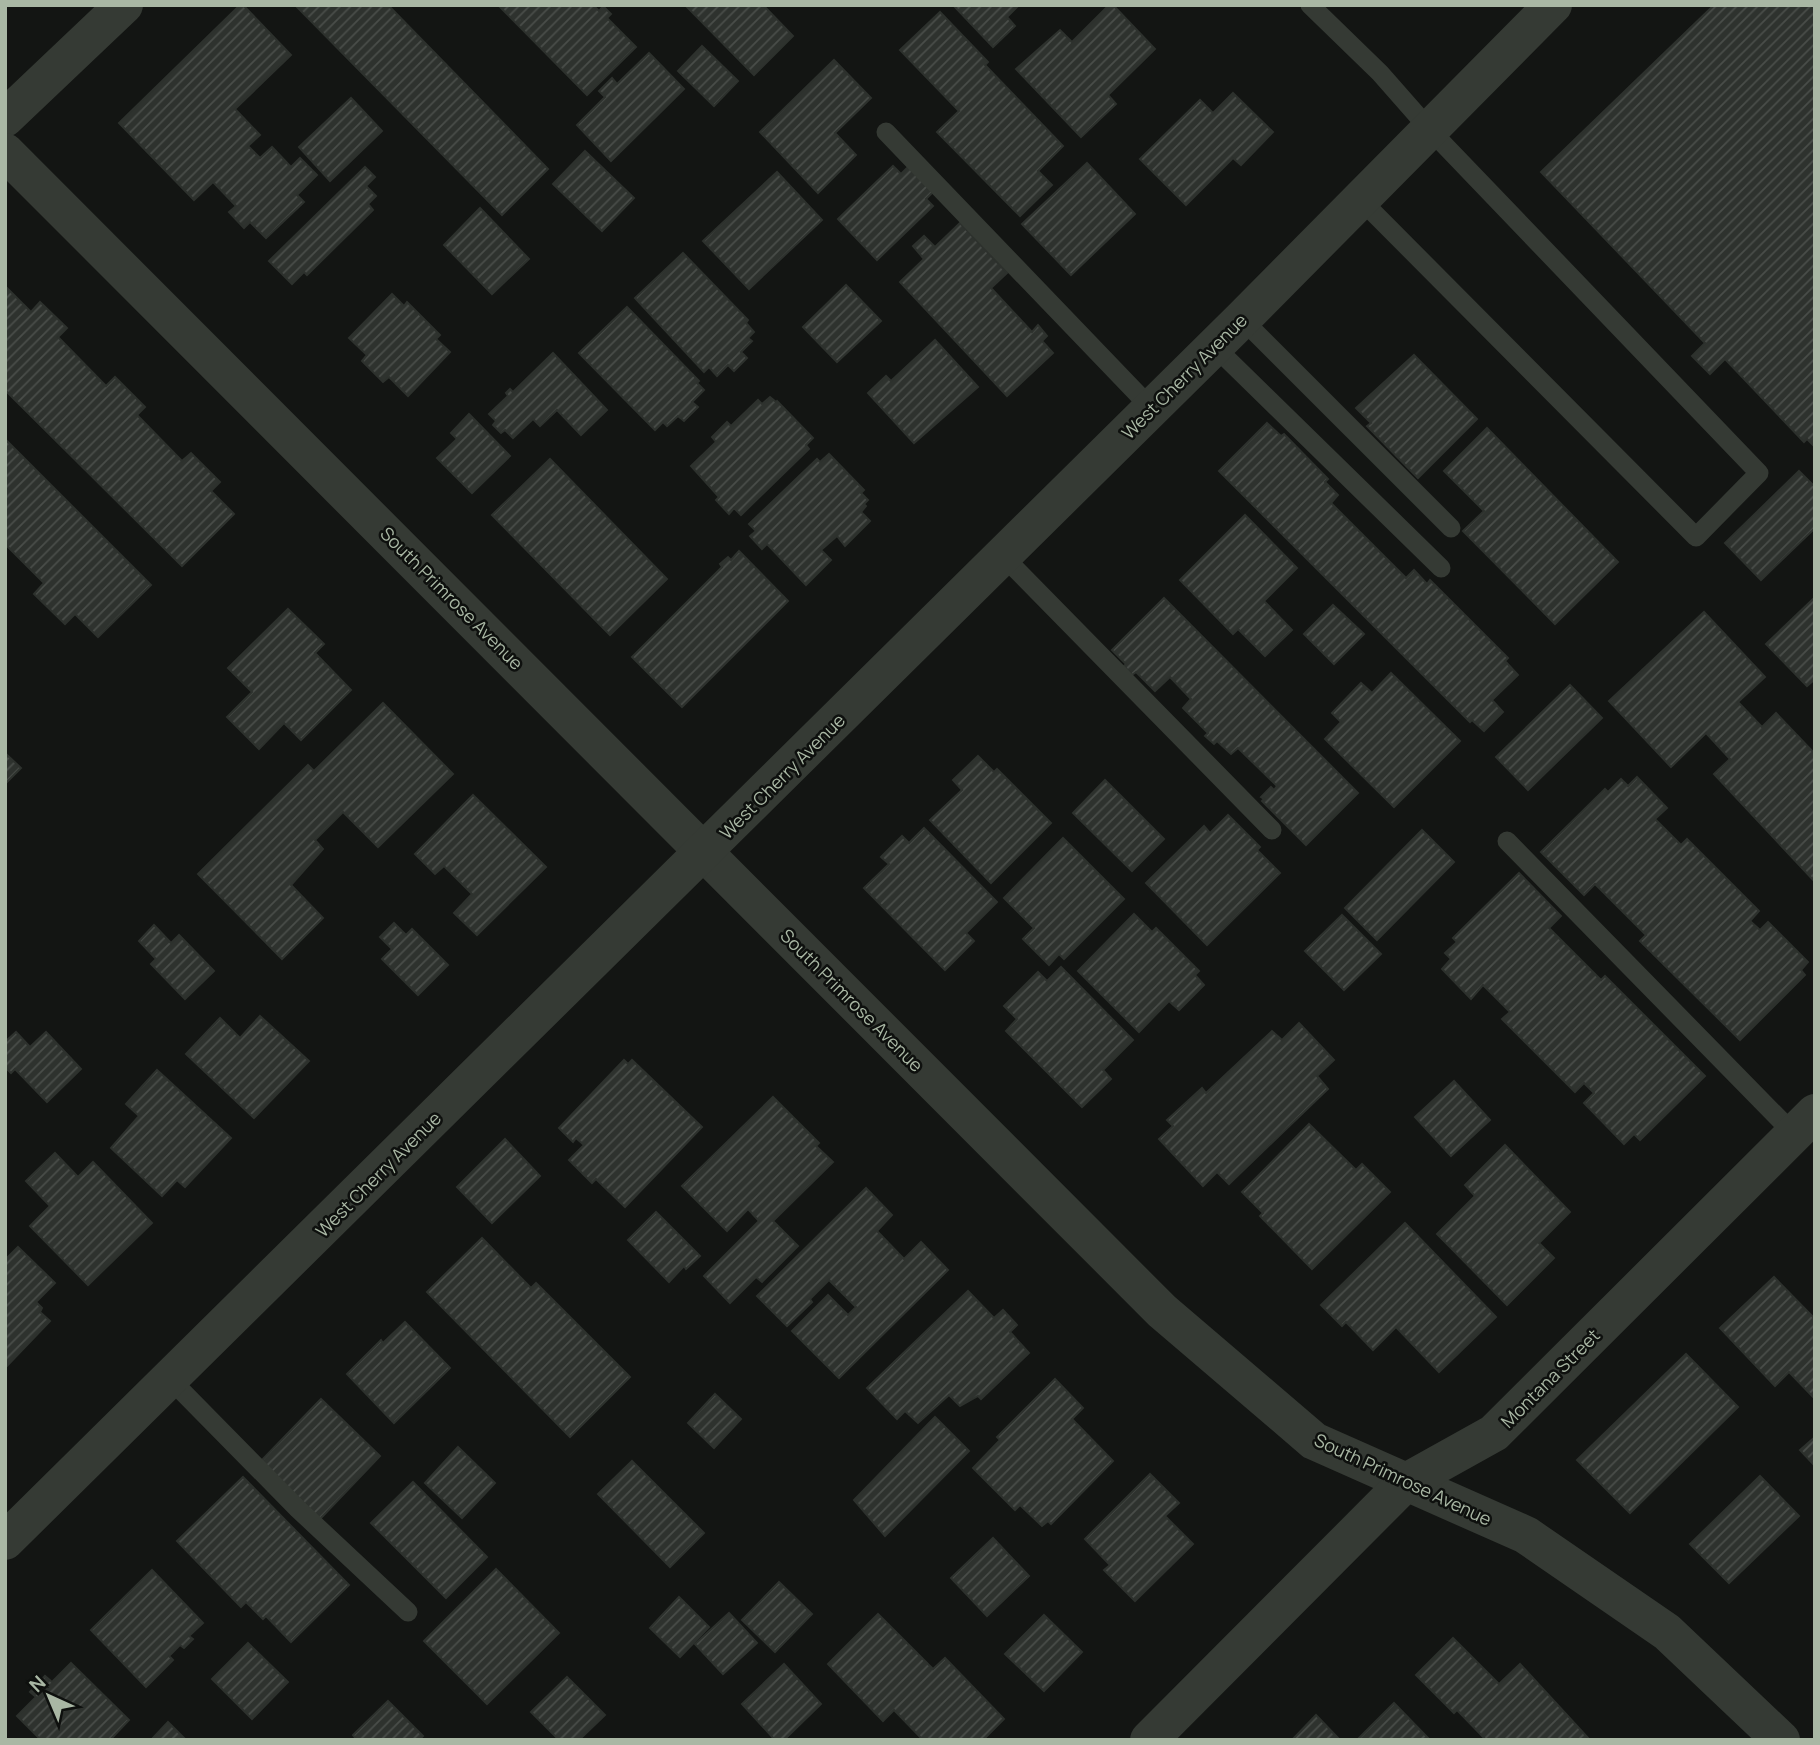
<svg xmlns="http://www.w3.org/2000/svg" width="1820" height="1745" font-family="Manrope,sans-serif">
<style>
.building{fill:url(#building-hatch);stroke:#2d312d;stroke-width:2}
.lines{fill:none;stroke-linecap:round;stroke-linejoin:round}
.service{stroke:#353a34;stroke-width:19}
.minor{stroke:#353a34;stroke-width:38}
.labels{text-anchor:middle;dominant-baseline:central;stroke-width:5;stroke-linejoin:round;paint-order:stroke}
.street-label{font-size:18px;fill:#a9b7a4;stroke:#0e100e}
</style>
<defs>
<pattern id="building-hatch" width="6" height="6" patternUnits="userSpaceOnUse" patternTransform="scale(1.75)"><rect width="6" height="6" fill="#2e322e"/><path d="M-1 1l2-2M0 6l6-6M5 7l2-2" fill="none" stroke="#494d49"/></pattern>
</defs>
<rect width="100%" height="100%" fill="#131513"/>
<g class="building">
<path d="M 240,5 L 243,5 L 291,55 L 235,109 L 260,135 L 248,146 L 260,158 L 272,147 L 291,167 L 300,158 L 317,175 L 297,195 L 304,202 L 266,238 L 250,222 L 244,228 L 229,212 L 236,206 L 213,182 L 194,200 L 119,123 Z"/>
<path d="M 295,5 L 388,5 L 548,169 L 502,215 Z"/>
<path d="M 498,5 L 593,5 L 599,11 L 603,6 L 611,14 L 607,18 L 636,47 L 587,95 Z"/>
<path d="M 685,5 L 763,5 L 793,36 L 754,75 Z"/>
<path d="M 953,5 L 1019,5 L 1007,17 L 1015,26 L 993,47 Z"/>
<path d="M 1109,5 L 1113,5 L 1155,49 L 1108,95 L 1116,104 L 1081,137 L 1016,69 L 1060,30 L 1072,42 Z"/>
<path d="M 1714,5 L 1815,5 L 1815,447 L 1807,439 L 1804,442 L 1725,359 L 1710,374 L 1692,356 L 1705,343 L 1541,172 Z"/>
<path d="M 940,12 L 988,62 L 985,65 L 1063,146 L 1038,171 L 1052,185 L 1020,216 L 937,132 L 959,111 L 900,50 Z"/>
<path d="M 702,46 L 738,81 L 714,106 L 678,71 Z"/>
<path d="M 649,53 L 684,89 L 611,161 L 577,125 L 605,97 L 599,91 L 612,78 L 617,84 Z"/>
<path d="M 834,60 L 871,98 L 835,133 L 856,155 L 818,193 L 760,132 Z"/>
<path d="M 1233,93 L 1273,132 L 1241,165 L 1233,158 L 1186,205 L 1140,159 L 1200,100 L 1213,113 Z"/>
<path d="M 351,98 L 382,131 L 330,181 L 299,147 Z"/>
<path d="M 585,151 L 634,198 L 602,231 L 553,184 Z"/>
<path d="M 1087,163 L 1135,214 L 1071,275 L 1022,224 Z"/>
<path d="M 911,164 L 935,190 L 926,199 L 933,206 L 877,260 L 838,219 L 893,166 L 901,174 Z"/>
<path d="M 365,167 L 375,177 L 366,186 L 376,196 L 368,204 L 373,210 L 307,275 L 304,272 L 292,284 L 269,261 Z"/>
<path d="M 777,172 L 822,220 L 749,289 L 703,241 Z"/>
<path d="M 480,208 L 529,259 L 492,294 L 444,245 Z"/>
<path d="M 960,223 L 1007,273 L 991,288 L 1032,332 L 1038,325 L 1047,336 L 1042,341 L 1053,353 L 1007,396 L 900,282 L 924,259 L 913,246 L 924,236 L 935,247 Z"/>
<path d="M 683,253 L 748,320 L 746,323 L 754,332 L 748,338 L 752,341 L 741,352 L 747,358 L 734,371 L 728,365 L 717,376 L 709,367 L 704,372 L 635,298 Z"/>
<path d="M 846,285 L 881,321 L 837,362 L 803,327 Z"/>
<path d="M 5,286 L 31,312 L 40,302 L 67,328 L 58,337 L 106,386 L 115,377 L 145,407 L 137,415 L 182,461 L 191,453 L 220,482 L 211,491 L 234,514 L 182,566 L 5,390 Z"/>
<path d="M 392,294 L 404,306 L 407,302 L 440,335 L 436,339 L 450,352 L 408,396 L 389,377 L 383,382 L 362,361 L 367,355 L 349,338 Z"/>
<path d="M 627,307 L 699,381 L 697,383 L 704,390 L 692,402 L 698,407 L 684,421 L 678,416 L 667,426 L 663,422 L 655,430 L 579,353 Z"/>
<path d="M 935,340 L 978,387 L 914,443 L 868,393 L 886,376 L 891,381 Z"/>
<path d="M 553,353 L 607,410 L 581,435 L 557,410 L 540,426 L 533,419 L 513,438 L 505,430 L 501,433 L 493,425 L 496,421 L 489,414 L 508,396 L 506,393 L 510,389 L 513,392 Z"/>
<path d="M 1414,355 L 1477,419 L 1418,478 L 1367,426 L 1371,423 L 1356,408 Z"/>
<path d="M 770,397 L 776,402 L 777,401 L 813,438 L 806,445 L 809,449 L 741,515 L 734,508 L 729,514 L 716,500 L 719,497 L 691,466 L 716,442 L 712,437 L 727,422 L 731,426 L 758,400 L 762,404 Z"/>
<path d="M 469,414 L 510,456 L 472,493 L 437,458 L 457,439 L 451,433 Z"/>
<path d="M 1267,423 L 1281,436 L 1284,434 L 1328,479 L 1325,482 L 1338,495 L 1331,503 L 1406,578 L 1414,570 L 1427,584 L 1430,580 L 1508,658 L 1505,661 L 1518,675 L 1492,700 L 1503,712 L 1484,731 L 1472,720 L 1470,722 L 1219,471 Z"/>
<path d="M 1487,428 L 1618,562 L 1555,624 L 1463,531 L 1484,511 L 1444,471 Z"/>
<path d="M 5,439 L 151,585 L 98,637 L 75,614 L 65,624 L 34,594 L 44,583 L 5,544 Z"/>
<path d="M 829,454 L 864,490 L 861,493 L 868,500 L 864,504 L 866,506 L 861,512 L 870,521 L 845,546 L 837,536 L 821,550 L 831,560 L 806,585 L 767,544 L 762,549 L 750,536 L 756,531 L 749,524 L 817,459 L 820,462 Z"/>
<path d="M 550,459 L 667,579 L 610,635 L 492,515 Z"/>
<path d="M 1799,471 L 1815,487 L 1815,528 L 1761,580 L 1725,543 Z"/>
<path d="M 1245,515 L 1297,568 L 1264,601 L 1292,630 L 1265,656 L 1238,629 L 1233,634 L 1180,580 Z"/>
<path d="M 739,551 L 788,601 L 682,707 L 632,657 L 722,567 L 720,564 L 728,557 L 731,560 Z"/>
<path d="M 1815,597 L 1815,679 L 1807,686 L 1766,644 Z"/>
<path d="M 1164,598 L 1358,793 L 1306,845 L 1262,801 L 1264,799 L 1261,797 L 1271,787 L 1274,790 L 1277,786 L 1238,748 L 1231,754 L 1217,741 L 1214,744 L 1205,736 L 1208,733 L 1183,708 L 1191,699 L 1170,677 L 1155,691 L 1136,672 L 1132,675 L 1124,666 L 1126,664 L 1112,650 Z"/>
<path d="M 1333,605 L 1364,634 L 1334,664 L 1304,634 Z"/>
<path d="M 288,609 L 324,644 L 315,653 L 351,690 L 301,740 L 284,723 L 259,749 L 227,717 L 252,692 L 228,668 Z"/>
<path d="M 1704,612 L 1765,677 L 1738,702 L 1762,727 L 1776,713 L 1815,754 L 1815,882 L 1714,774 L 1730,759 L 1706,733 L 1671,767 L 1609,701 Z"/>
<path d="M 1391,673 L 1460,741 L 1394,807 L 1325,739 L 1341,722 L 1332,713 L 1361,683 L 1372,693 Z"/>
<path d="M 1570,685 L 1602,718 L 1528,790 L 1496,757 Z"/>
<path d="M 383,703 L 453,774 L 378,847 L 343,812 L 315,840 L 323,849 L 291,885 L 323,918 L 282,959 L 198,874 L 308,765 L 314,771 Z"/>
<path d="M 5,753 L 21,768 L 5,784 Z"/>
<path d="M 978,756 L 994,772 L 997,769 L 1051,823 L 991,883 L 930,820 L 962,790 L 953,780 Z"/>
<path d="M 1637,777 L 1667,808 L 1655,819 L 1681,845 L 1687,839 L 1759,911 L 1750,921 L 1760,930 L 1768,922 L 1808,962 L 1801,970 L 1805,975 L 1740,1040 L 1640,941 L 1646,935 L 1595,884 L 1584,895 L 1541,852 L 1605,789 L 1608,792 L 1621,779 L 1628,786 Z"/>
<path d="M 1105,780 L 1164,839 L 1132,871 L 1073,813 Z"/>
<path d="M 473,795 L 546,867 L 477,935 L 454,913 L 472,894 L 444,866 L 435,874 L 415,854 Z"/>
<path d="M 1228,815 L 1260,847 L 1257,850 L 1280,873 L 1207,945 L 1146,883 L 1204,826 L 1210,833 Z"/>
<path d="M 924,828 L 997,902 L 966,933 L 974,941 L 945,970 L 864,888 L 889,864 L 881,857 L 902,836 L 909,843 Z"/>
<path d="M 1422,830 L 1454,862 L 1377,940 L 1345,908 Z"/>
<path d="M 1063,838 L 1124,899 L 1064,959 L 1059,954 L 1049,965 L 1023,939 L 1034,928 L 1004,898 Z"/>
<path d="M 1519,873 L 1561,916 L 1549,928 L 1601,980 L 1605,976 L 1705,1076 L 1640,1140 L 1634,1134 L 1624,1144 L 1584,1103 L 1594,1093 L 1584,1083 L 1575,1092 L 1502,1019 L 1510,1012 L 1483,985 L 1471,999 L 1442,969 L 1451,959 L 1445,953 L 1457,942 L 1453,938 Z"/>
<path d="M 1134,914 L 1152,932 L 1156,928 L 1199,971 L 1195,975 L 1204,985 L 1179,1010 L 1169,1001 L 1139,1032 L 1078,971 Z"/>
<path d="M 1342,915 L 1381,954 L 1344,990 L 1305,951 Z"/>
<path d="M 394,923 L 406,935 L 412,929 L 448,965 L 418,995 L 382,959 L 392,949 L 380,937 Z"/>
<path d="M 154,925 L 171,943 L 179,935 L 214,971 L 185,999 L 151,964 L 156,959 L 139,941 Z"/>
<path d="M 1061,967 L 1133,1040 L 1103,1070 L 1111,1079 L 1082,1107 L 1006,1031 L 1017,1019 L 1004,1006 L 1038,972 L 1047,981 Z"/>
<path d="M 260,1016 L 309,1061 L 254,1118 L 186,1054 L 220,1018 L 240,1038 Z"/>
<path d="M 1299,1023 L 1334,1060 L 1317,1076 L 1328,1089 L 1229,1184 L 1217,1172 L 1203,1186 L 1159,1139 L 1173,1126 L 1167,1120 L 1202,1088 L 1206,1093 L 1272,1031 L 1282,1040 Z"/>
<path d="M 16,1032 L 30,1047 L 46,1032 L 81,1069 L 47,1102 L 15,1069 L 11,1073 L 5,1067 L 5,1042 Z"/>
<path d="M 624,1060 L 628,1064 L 632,1060 L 702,1127 L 625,1207 L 596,1179 L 592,1183 L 569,1160 L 584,1145 L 576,1138 L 573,1142 L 559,1128 Z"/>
<path d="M 157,1070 L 231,1138 L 185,1187 L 177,1180 L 162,1196 L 111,1148 L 139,1116 L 126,1104 Z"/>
<path d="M 1454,1081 L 1490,1120 L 1451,1156 L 1415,1117 Z"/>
<path d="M 773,1097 L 819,1143 L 816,1146 L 833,1162 L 773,1221 L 798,1246 L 762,1282 L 756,1277 L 730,1303 L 704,1276 L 759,1221 L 748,1209 L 727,1231 L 682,1186 Z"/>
<path d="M 1309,1124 L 1356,1170 L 1362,1164 L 1390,1192 L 1312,1269 L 1260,1216 L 1263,1213 L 1242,1192 Z"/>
<path d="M 505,1139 L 540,1176 L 492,1223 L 457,1187 Z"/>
<path d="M 1505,1145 L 1570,1212 L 1539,1243 L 1554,1258 L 1507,1305 L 1437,1234 L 1475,1196 L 1465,1185 Z"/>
<path d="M 55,1153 L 78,1177 L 93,1162 L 152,1223 L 88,1285 L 30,1226 L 50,1206 L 26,1181 Z"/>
<path d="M 866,1188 L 892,1215 L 877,1231 L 904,1259 L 921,1242 L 948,1270 L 839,1378 L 792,1331 L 828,1295 L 848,1315 L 856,1307 L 829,1280 L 810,1299 L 812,1302 L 787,1326 L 757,1296 Z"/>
<path d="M 656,1212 L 700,1256 L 686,1269 L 684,1266 L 669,1282 L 628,1240 Z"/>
<path d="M 1405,1223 L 1496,1317 L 1439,1372 L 1396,1327 L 1373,1350 L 1346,1322 L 1342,1326 L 1321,1305 Z"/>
<path d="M 482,1238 L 531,1288 L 536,1283 L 630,1377 L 570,1437 L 427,1292 Z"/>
<path d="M 18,1247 L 55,1283 L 36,1302 L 42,1308 L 40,1312 L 50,1321 L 5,1368 L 5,1260 Z"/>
<path d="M 1774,1277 L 1815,1319 L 1815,1399 L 1789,1372 L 1775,1386 L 1720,1328 Z"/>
<path d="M 968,1291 L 994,1318 L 1003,1310 L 1017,1325 L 1010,1332 L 1029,1353 L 981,1399 L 978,1396 L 960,1406 L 949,1395 L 918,1423 L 905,1411 L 897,1419 L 867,1388 Z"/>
<path d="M 405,1322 L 450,1368 L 394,1423 L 347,1374 L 381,1340 L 383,1343 Z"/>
<path d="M 1686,1354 L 1738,1407 L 1630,1513 L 1577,1460 Z"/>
<path d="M 1055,1379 L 1083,1408 L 1072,1419 L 1113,1461 L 1051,1524 L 1048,1521 L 1042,1526 L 1020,1505 L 1015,1510 L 973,1468 L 1000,1440 L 997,1437 Z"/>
<path d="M 715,1394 L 741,1419 L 714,1448 L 688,1423 Z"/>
<path d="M 321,1399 L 380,1456 L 320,1519 L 261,1461 Z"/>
<path d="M 935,1417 L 969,1451 L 885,1536 L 854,1500 Z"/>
<path d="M 1815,1437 L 1815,1466 L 1800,1450 Z"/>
<path d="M 458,1447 L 495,1483 L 462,1518 L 425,1483 Z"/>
<path d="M 632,1461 L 704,1533 L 670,1567 L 598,1494 Z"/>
<path d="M 1150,1474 L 1179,1503 L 1165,1516 L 1193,1544 L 1135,1601 L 1104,1570 L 1110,1565 L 1085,1539 Z"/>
<path d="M 1760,1476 L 1799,1516 L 1729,1583 L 1690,1544 Z"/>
<path d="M 243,1477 L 349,1585 L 291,1642 L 266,1616 L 263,1619 L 246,1602 L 241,1607 L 177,1541 Z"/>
<path d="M 413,1482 L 487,1557 L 446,1598 L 371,1523 Z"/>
<path d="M 993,1538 L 1029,1576 L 987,1616 L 951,1578 Z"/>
<path d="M 496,1569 L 559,1633 L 487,1704 L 424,1641 Z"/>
<path d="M 152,1570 L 203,1623 L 189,1636 L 193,1639 L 184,1648 L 180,1645 L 169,1656 L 173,1660 L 146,1687 L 91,1630 Z"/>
<path d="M 779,1582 L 812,1614 L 775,1652 L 742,1620 Z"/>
<path d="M 679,1597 L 709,1627 L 680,1657 L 650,1628 Z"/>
<path d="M 729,1613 L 757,1643 L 723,1674 L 695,1644 Z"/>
<path d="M 878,1614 L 933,1669 L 945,1658 L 1004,1719 L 983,1740 L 923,1740 L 894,1710 L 883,1721 L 828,1664 Z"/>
<path d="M 1044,1615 L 1082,1652 L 1044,1691 L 1005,1654 Z"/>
<path d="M 1453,1638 L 1499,1684 L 1520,1664 L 1590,1740 L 1486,1740 L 1457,1710 L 1454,1713 L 1416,1675 Z"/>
<path d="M 248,1643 L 288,1682 L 252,1719 L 212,1679 Z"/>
<path d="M 71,1663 L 129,1720 L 110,1740 L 41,1740 L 17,1716 L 36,1697 L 30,1692 L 45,1676 L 52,1682 Z"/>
<path d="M 784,1664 L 821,1704 L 784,1740 L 775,1740 L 742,1704 Z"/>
<path d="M 567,1677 L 605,1715 L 579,1740 L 559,1740 L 531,1712 Z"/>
<path d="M 388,1701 L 423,1736 L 419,1740 L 357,1740 L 353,1735 Z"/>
<path d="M 1394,1703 L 1430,1740 L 1357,1740 Z"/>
<path d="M 1316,1715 L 1340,1740 L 1292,1740 Z"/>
<path d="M 168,1722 L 186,1740 L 151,1740 Z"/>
</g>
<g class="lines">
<g class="service">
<path d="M 1310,5 L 1380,73 L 1431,131 L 1759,473 L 1696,537 L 1361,200"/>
<path d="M 886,132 L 1152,409"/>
<path d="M 1242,319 L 1451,528"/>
<path d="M 1214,346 L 1441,568"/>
<path d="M 1003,556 L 1272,830"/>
<path d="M 1507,841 L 1794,1134"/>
<path d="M 170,1379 L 298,1509 L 408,1612"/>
</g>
<g class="minor">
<path d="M 5,118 L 124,5"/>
<path d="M 5,152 L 1162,1311 L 1314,1441 L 1526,1535 L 1667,1632 L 1781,1740"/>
<path d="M 5,1541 L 1242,319 L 1553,5"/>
<path d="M 1149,1740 L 1406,1482 L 1494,1433 L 1815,1113"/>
</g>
</g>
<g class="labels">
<g class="street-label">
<text transform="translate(1184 376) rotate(-45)">West Cherry Avenue</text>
<text transform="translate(452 598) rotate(45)">South Primrose Avenue</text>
<text transform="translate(782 776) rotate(-45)">West Cherry Avenue</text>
<text transform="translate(852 1000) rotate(45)">South Primrose Avenue</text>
<text transform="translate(378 1174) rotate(-45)">West Cherry Avenue</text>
<text transform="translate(1550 1378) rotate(-45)">Montana Street</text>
<text transform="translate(1403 1479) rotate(25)">South Primrose Avenue</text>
</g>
</g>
<rect width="1820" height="1745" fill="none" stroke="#a9b7a4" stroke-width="14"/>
<g transform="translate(49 1696) rotate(316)" stroke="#0e100e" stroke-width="5" paint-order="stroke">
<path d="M0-5L12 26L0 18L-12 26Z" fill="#a9b7a4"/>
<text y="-10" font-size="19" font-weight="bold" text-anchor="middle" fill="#a9b7a4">N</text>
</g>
</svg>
